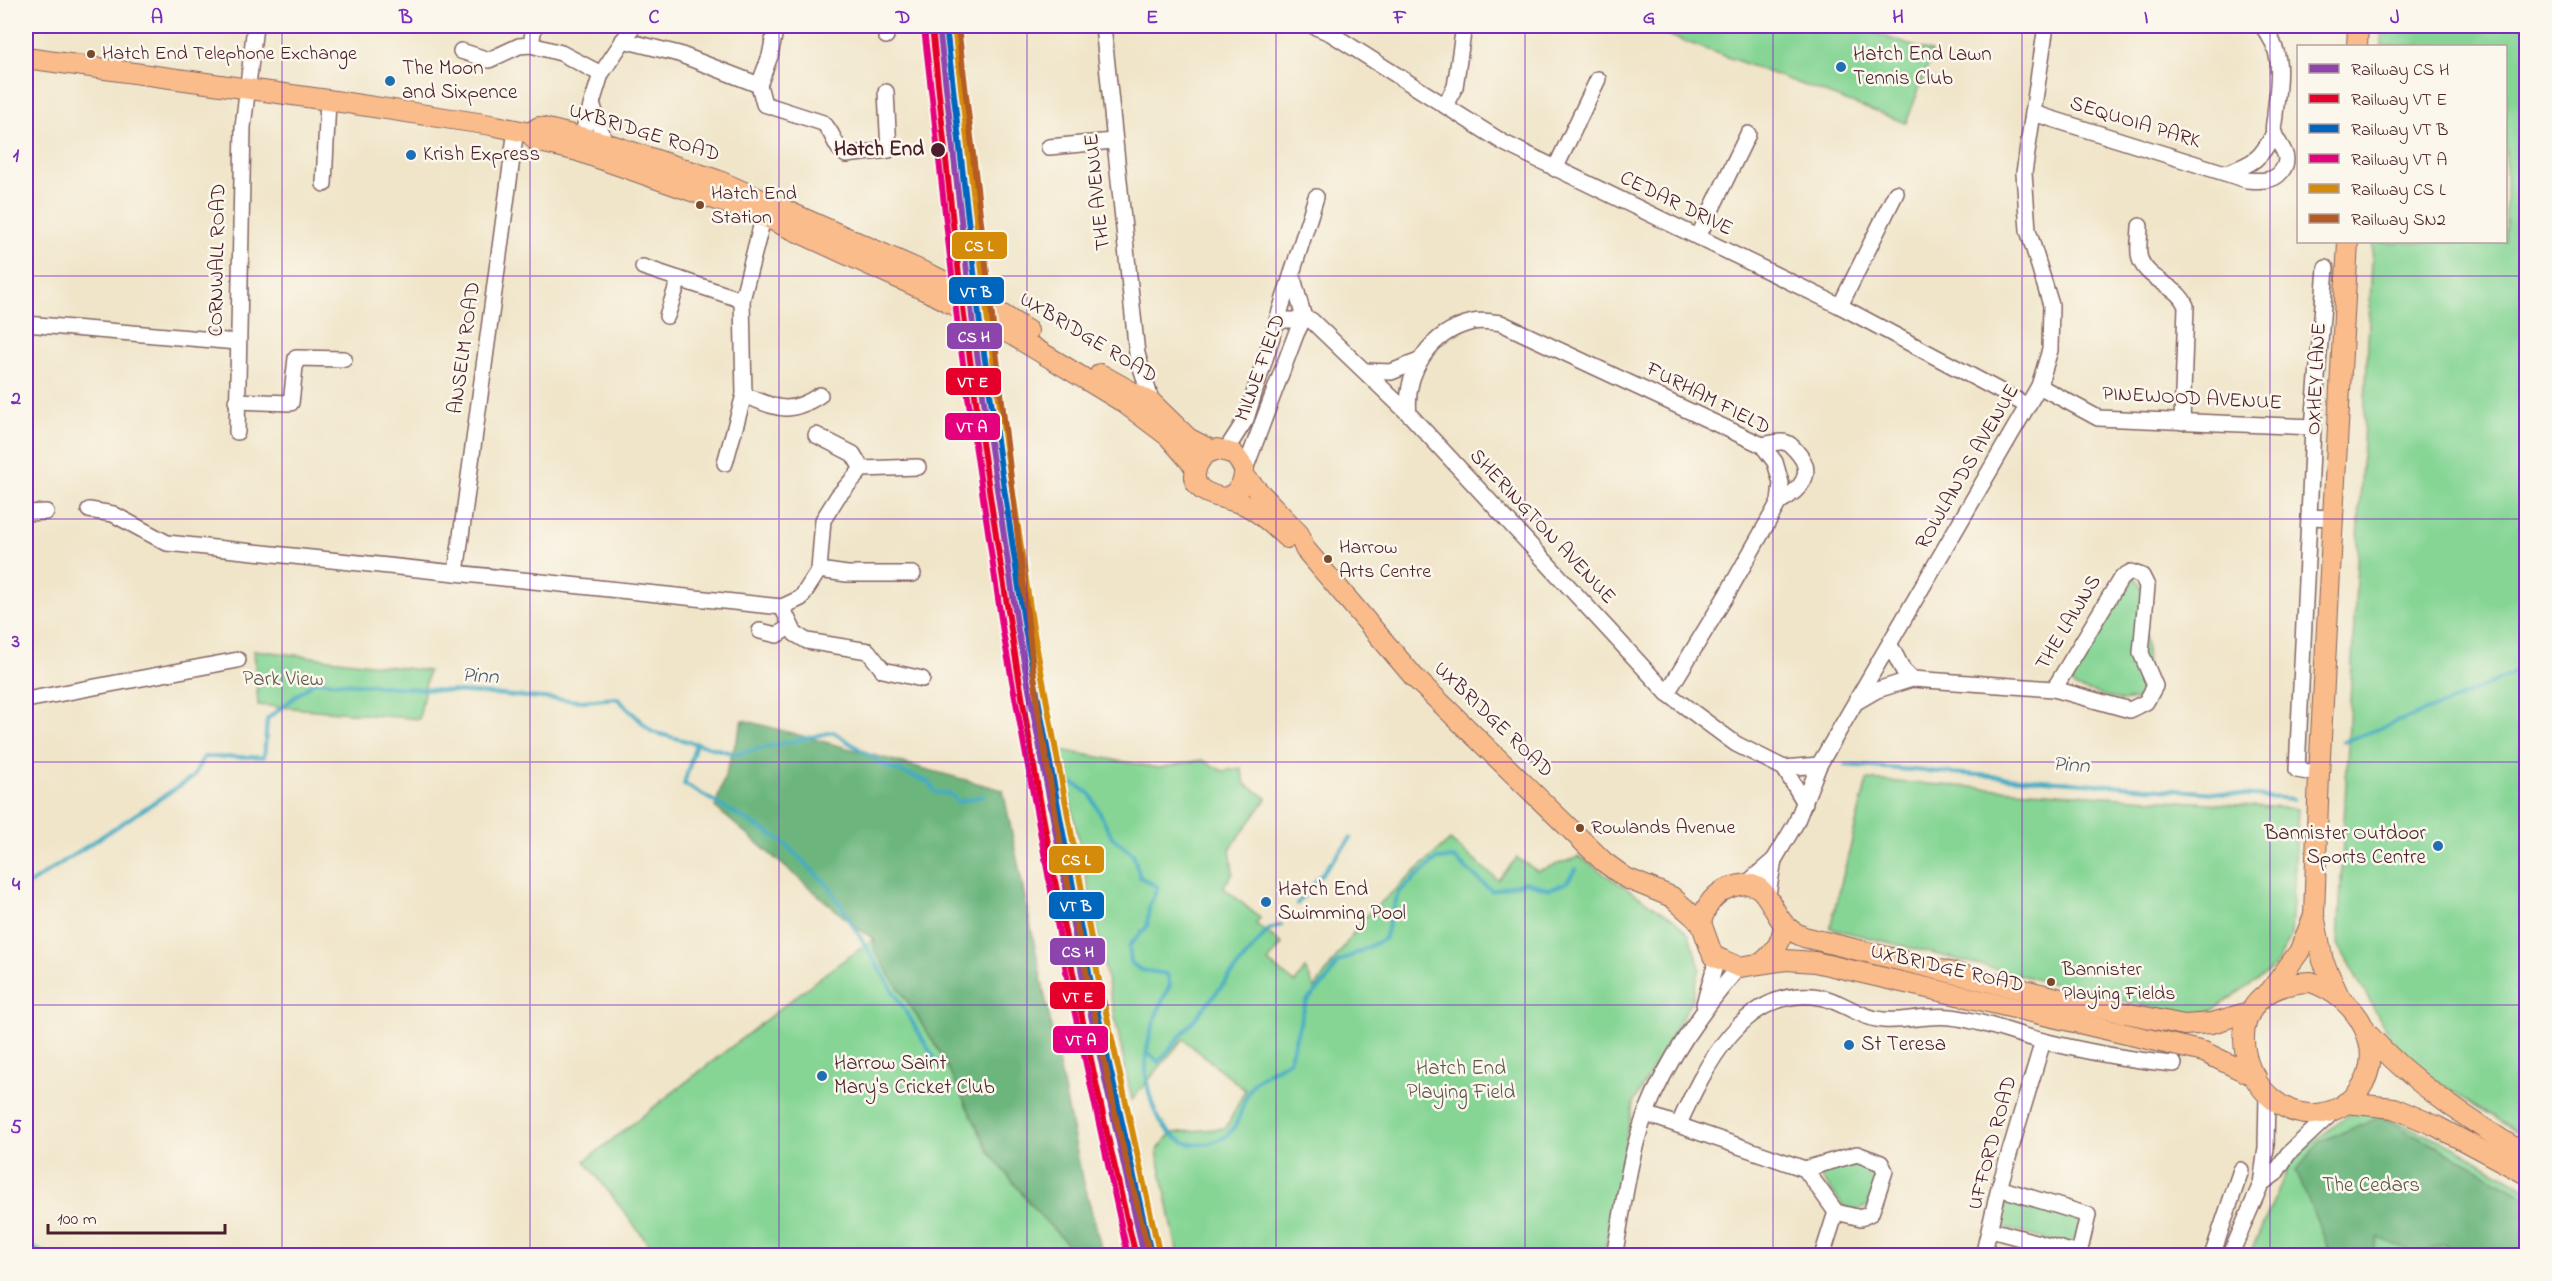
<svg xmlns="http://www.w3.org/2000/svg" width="2552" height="1281" font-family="'Indie Flower',sans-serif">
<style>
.green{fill:#86d595;stroke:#687a60;stroke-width:1.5}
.forest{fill:#6cb67e;stroke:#5b6a54;stroke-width:1.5}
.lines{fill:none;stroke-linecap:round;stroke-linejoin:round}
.stream{stroke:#44acc3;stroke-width:4}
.minor-casing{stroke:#846462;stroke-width:18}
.major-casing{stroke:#846462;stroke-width:22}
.minor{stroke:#fff;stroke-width:15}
.major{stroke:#f9bc8a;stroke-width:20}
.rail-1-casing{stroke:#fbf7ec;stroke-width:10}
.rail-2-casing{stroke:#fbf7ec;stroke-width:10}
.rail-3-casing{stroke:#fbf7ec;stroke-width:10}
.rail-4-casing{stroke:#fbf7ec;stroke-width:10}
.rail-5-casing{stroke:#fbf7ec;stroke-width:10}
.rail-6-casing{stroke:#fbf7ec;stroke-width:10}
.rail-1{stroke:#8e44ad;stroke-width:6}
.rail-2{stroke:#e4002b;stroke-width:6}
.rail-3{stroke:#0065bd;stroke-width:6}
.rail-4{stroke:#e5007d;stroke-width:6}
.rail-5{stroke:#d48b09;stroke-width:6}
.rail-6{stroke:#b55b24;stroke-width:6}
.grid{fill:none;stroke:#7b2cbf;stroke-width:1.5;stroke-opacity:0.55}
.bus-dot{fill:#7a4b2a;stroke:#fbf7ec;stroke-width:2}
.poi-dot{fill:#1f6fb2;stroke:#fbf7ec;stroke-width:2}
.stop-dot{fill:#4a1f2b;stroke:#fbf7ec;stroke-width:2}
.labels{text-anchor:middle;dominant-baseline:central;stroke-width:5;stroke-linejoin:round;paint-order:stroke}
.bus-label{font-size:20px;fill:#4a1f2b;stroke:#fbf7ec;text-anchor:start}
.poi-label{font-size:21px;fill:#4a1f2b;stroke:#fbf7ec;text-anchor:start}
.street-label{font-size:21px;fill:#4a1f2b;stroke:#fbf7ec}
.stop-label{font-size:21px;font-weight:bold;fill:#4a1f2b;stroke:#fbf7ec;text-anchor:end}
.park-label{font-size:21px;fill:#5c564b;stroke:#fbf7ec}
.water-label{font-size:22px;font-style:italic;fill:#485768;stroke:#fbf7ec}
.line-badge{stroke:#fbf7ec;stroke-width:2}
.badge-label{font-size:16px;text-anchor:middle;font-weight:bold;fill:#fff}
.neatline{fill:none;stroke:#7b2cbf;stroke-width:2}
.grid-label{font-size:20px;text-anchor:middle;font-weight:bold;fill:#7b2cbf}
</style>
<rect width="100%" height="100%" fill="#fbf7ec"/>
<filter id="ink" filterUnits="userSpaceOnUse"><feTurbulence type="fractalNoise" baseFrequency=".0167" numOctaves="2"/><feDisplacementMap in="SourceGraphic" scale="12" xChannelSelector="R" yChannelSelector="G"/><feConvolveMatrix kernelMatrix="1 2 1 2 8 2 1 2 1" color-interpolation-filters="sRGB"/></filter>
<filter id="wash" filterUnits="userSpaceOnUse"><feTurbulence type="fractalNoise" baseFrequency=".008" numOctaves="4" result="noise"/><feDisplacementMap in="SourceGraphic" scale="24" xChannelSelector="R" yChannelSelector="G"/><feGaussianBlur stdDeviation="1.35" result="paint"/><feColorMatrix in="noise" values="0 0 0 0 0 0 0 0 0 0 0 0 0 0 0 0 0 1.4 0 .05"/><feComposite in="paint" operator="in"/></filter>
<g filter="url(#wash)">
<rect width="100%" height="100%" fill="#f0e5c9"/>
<g class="green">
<path d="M 1643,26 L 1854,26 L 1933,53 L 1906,123 Z"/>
<path d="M 2382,26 L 2526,26 L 2526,1138 L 2430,1077 L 2396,1048 L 2338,944 L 2373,242 L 2506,242 L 2506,46 L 2381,46 Z"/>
<path d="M 2135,578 L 2142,590 L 2148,679 L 2144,698 L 2122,701 L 2074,687 L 2069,675 L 2124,582 Z"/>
<path d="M 254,650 L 428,671 L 419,719 L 258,705 Z"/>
<path d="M 1060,750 L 1158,768 L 1202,760 L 1223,771 L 1241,768 L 1245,784 L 1267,798 L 1230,849 L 1233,873 L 1223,887 L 1260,918 L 1256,924 L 1282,944 L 1268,962 L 1295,983 L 1305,969 L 1315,988 L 1364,918 L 1450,840 L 1498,880 L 1517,858 L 1537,871 L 1579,857 L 1675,920 L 1689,935 L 1700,968 L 1691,1001 L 1633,1104 L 1604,1255 L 1497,1256 L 1492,1253 L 1490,1256 L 1178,1255 L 1157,1151 L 1171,1133 L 1226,1128 L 1245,1090 L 1183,1039 L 1132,1100 Z"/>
<path d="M 1867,780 L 2298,809 L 2291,936 L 2277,963 L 2264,975 L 2213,1010 L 2189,1017 L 1830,928 Z"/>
<path d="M 874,939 L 875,951 L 940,1052 L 990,1153 L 1096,1255 L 657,1255 L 585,1161 L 827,972 Z"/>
<path d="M 2361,1106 L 2453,1146 L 2526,1189 L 2526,1255 L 2249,1256 L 2293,1157 Z"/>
<path d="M 1849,1161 L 1864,1162 L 1876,1167 L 1877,1179 L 1868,1206 L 1856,1211 L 1843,1206 L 1819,1174 Z"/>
<path d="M 2008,1197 L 2081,1218 L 2073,1248 L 1999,1226 Z"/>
</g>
<g class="forest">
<path d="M 743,720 L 1003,790 L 1080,1168 L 1103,1255 L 1078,1255 L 1035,1210 L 990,1153 L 940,1052 L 875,951 L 874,939 L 858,929 L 715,807 Z"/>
<path d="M 2381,1117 L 2470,1164 L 2526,1198 L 2526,1255 L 2497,1255 L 2497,1250 L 2493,1255 L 2454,1255 L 2445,1244 L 2419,1254 L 2378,1238 L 2371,1255 L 2325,1255 L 2328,1248 L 2296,1171 L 2321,1141 Z"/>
</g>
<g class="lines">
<g class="stream">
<path d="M 2343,742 L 2445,704 L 2526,668"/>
<path d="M 696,743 L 684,784 L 781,840 L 829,886 L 939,1066"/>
<path d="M 1846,765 L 2293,799"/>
<path d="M 1073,783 L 1090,794 L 1112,837 L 1133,854 L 1140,877 L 1158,887 L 1149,907 L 1147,927 L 1129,946 L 1131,963 L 1141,970 L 1167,974 L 1170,985 C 1159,1006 1151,1025 1147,1049 C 1140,1092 1163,1163 1219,1140 C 1243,1130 1239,1101 1254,1083 C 1262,1074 1279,1067 1289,1061 L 1306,1002 L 1328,979 L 1337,963 L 1384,939 L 1398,893 L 1437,859 L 1454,858 L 1492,891 L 1525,882 L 1550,889 L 1566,883 L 1576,869"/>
<path d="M 26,886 L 193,777 L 204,757 L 264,757 L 267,719 L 315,681 L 583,701 L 617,698 L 652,732 L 736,754 L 833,732 L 887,767 L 929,782 L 935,792 L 952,795 L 958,802 L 983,796"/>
<path d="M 1297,904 L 1351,838"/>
<path d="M 1147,1052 L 1159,1062 L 1268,930 L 1281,925"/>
<path d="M 26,1244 L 49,1256"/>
</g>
</g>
</g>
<g filter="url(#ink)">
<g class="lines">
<defs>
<g id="minor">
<path d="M 885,26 L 886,36"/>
<path d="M 1103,26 L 1137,354 L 1152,403"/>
<path d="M 1313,26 L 1330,33 L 1504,143 L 1840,306 L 2028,406"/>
<path d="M 623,40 L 679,54 L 759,85"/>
<path d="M 531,45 L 561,53 L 601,74"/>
<path d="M 461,51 L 489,60 L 519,46 L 531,45 L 534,26"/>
<path d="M 759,85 L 764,104 L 823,123 C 834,132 834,148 846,155 L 889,150 L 886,92"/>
<path d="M 759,85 L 770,56 L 776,26"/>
<path d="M 592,103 L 605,143"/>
<path d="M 1445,105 L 1455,87 L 1464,26"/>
<path d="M 2033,113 L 2247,180 C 2259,181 2273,182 2281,172 C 2294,156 2278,146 2274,133 C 2272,128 2275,120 2275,115 C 2278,81 2286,53 2262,26"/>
<path d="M 579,145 L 601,74 L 633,26"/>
<path d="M 1049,147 L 1113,141"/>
<path d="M 1555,169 L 1598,79"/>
<path d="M 2226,173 C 2253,164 2261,159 2274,133"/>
<path d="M 324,184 L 328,100"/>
<path d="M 2140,226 C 2140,235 2137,251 2140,259 C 2148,281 2178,285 2186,306 L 2182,422"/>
<path d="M 1698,237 L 1748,134"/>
<path d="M 643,267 L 742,300"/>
<path d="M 2326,268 L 2313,427 L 2309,517 L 2334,518"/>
<path d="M 1840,306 L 1896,193"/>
<path d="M 667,316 L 679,279"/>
<path d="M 26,324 L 237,342"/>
<path d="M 1276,324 L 1284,320 L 1311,320 L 1409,414 L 1667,693 L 1736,744 L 1784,768"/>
<path d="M 1366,371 L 1391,372 L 1419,361"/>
<path d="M 2039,386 L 2098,418 L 2313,427"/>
<path d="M 744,395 C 777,408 788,416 820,395"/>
<path d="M 236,401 L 291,403 L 296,358 L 344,359"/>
<path d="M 1409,414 C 1404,372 1430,332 1473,322 C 1481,320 1492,322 1501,323 L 1762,445 L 1775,462 L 1781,483 L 1779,502 L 1726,596 L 1667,693"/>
<path d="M 237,432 L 243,127 L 255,26"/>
<path d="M 816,435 L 853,454 L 862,469"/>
<path d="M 1762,445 C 1768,444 1775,442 1781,442 C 1789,442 1792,446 1797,452 C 1817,474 1799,491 1779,502"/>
<path d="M 1226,450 L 1246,419 L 1316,197"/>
<path d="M 725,463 L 744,395 L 742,300 L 766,207"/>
<path d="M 1244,472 L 1296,334 L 1304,318 L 1293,278"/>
<path d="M 89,510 L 113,514 L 167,543 L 782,607"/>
<path d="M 26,513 L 46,512"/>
<path d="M 2309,517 L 2297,770 L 2319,774"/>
<path d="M 819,570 L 847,574 L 913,574"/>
<path d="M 456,573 L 516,129"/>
<path d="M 782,607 L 801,598 L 819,570 L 823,520 L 838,496 L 862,469 L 918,467"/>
<path d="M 782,607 L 795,634 L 807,641 L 868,651 L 883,670 L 922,679"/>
<path d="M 760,631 L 777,635 L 791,626"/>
<path d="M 1890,645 L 1903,670 L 1912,679"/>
<path d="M 26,700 L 238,660"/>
<path d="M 1858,701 L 1877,690 L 1912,679 L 2054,689 L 2121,578 L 2131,572 L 2142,576 L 2147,586 L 2141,653 L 2155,686 L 2146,702 L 2130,710 L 2054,689"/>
<path d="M 1805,803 L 1784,768 L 1819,765"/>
<path d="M 1745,885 L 1774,860"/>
<path d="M 1768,894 L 1774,860 L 1796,823 L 1819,765 L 2039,386 L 2050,350 L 2051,305 L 2028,230 L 2024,173 L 2046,26"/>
<path d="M 1704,1004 L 1715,966 L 1713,956"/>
<path d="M 1646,1114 L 1805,1169 L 1836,1212 L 1822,1256"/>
<path d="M 1679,1124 C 1704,1068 1744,985 1819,997 C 1841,1000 1859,1018 1883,1020 C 1905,1022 1928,1014 1951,1017 C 1980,1020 2011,1033 2039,1040 C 2083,1051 2130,1060 2174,1064"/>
<path d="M 1805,1169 L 1857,1154 L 1881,1163 L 1885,1171 L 1871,1213 L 1861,1218 L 1836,1212"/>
<path d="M 2261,1184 L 2275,1174 L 2288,1154 L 2336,1109"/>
<path d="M 1991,1230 L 2079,1254 L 2088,1215 L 1999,1188"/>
<path d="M 1614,1256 C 1624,1208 1628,1158 1646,1113 C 1668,1058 1701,1012 1739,967"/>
<path d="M 1983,1256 L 1999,1188 L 2043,1041"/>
<path d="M 2212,1256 L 2241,1170"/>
<path d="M 2230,1256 L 2261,1184 L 2266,1148 L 2267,1095"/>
</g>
<g id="major">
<path d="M 2357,46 L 2358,26"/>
<path d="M 26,58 L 328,100 L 491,125 L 530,133 L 536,141 L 578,151 L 763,216 L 935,295 L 1014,336 L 1123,402 L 1168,436 L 1196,468"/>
<path d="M 530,133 L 539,127 L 605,143 L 717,180 L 933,276 L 968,293 L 1028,331"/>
<path d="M 1100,374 L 1152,403 L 1188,438 L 1213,451"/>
<path d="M 1244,476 L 1299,534 L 1305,549 L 1414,677 L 1604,862 L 1626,878 L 1672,897 L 1701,923 L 1713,956 L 1739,967 L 1786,960 L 1815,962 L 2204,1052 L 2256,1077"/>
<path d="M 1224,498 C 1239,494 1245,482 1244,468 L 1234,454 L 1217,449 C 1208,452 1201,456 1197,466 C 1185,499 1230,496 1247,506 C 1262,514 1275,527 1287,538"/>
<path d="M 1701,923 C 1705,907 1713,894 1729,888 C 1767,874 1766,903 1784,924 C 1789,930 1797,934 1804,937 L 2082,1004 L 2184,1025 L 2212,1023 L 2249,1012"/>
<path d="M 1763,962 C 1776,950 1782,942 1784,924"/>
<path d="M 2311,982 C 2356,997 2390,1049 2358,1092 C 2350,1103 2336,1111 2323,1113 C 2246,1128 2198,985 2311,982 Z"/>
<path d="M 2271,990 L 2299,952 L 2313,918"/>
<path d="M 2338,994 L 2323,961 L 2314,915 L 2319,774 L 2348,242"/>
<path d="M 2368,1034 C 2413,1084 2470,1120 2526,1155"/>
<path d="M 2345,1103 L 2394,1108 L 2436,1126 L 2526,1174"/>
</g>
</defs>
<use href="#minor" class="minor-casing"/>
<use href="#major" class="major-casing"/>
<use href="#minor" class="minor"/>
<use href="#major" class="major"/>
<defs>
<path id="rail-1" d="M 939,26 L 974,334 L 1018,630 L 1083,979 L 1144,1256"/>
<path id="rail-2" d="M 932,27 C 943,130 953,235 967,338 C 1010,644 1062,955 1136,1256"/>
<path id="rail-3" d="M 946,26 L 981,333 L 1025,629 L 1090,978 L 1151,1254"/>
<path id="rail-4" d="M 924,28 L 959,336 L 1003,632 L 1068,982 L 1128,1256"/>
<path id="rail-5" d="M 954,26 L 989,332 L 1033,628 L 1098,976 L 1159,1252"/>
<path id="rail-6" d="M 958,26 L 1038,709 L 1063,859 L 1118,1127 L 1150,1256"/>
</defs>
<use href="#rail-1" class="rail-1-casing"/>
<use href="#rail-2" class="rail-2-casing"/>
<use href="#rail-3" class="rail-3-casing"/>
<use href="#rail-4" class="rail-4-casing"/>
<use href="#rail-5" class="rail-5-casing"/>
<use href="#rail-6" class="rail-6-casing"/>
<use href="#rail-1" class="rail-1"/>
<use href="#rail-2" class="rail-2"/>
<use href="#rail-3" class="rail-3"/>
<use href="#rail-4" class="rail-4"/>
<use href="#rail-5" class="rail-5"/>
<use href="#rail-6" class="rail-6"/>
</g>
</g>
<path class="grid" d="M 282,26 L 282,1256M 530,26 L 530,1256M 779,26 L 779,1256M 1027,26 L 1027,1256M 1276,26 L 1276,1256M 1525,26 L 1525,1256M 1773,26 L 1773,1256M 2022,26 L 2022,1256M 2270,26 L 2270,1256M 26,276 L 2526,276M 26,519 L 2526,519M 26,762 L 2526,762M 26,1005 L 2526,1005"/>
<g class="bus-dot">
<circle cx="91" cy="54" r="5"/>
<circle cx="700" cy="205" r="5"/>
<circle cx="1328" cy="559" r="5"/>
<circle cx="1580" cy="828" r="5"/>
<circle cx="2051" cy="982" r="5"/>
</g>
<g class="poi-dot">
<circle cx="1841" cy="67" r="6"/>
<circle cx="390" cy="81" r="6"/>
<circle cx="411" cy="155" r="6"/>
<circle cx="2438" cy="846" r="6"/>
<circle cx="1266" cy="902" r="6"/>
<circle cx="1849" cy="1045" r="6"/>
<circle cx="822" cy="1076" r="6"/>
</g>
<circle class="stop-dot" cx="938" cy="150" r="8"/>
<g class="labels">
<g class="bus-label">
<text x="102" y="54">Hatch End Telephone Exchange</text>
<text x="711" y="194">Hatch End<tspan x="711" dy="24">Station</tspan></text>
<text x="1339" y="548">Harrow<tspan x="1339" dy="24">Arts Centre</tspan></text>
<text x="1591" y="828">Rowlands Avenue</text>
<text x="2062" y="970">Bannister<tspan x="2062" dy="24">Playing Fields</tspan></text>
</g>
<g class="poi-label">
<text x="1853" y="55">Hatch End Lawn<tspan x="1853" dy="24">Tennis Club</tspan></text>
<text x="402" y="69">The Moon<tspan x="402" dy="24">and Sixpence</tspan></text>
<text x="423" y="155">Krish Express</text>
<text x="2426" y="834" text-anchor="end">Bannister Outdoor<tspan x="2426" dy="24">Sports Centre</tspan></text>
<text x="1278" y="890">Hatch End<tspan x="1278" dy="24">Swimming Pool</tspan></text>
<text x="1861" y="1045">St Teresa</text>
<text x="834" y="1064">Harrow Saint<tspan x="834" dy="24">Mary's Cricket Club</tspan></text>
</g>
<g class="street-label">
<text transform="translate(2135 123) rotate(17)">SEQUOIA PARK</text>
<text transform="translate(644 133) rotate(17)">UXBRIDGE ROAD</text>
<text transform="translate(1098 192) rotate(-96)">THE AVENUE</text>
<text transform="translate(1676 204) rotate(26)">CEDAR DRIVE</text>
<text transform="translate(218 260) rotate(-89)">CORNWALL ROAD</text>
<text transform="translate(1088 338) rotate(31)">UXBRIDGE ROAD</text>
<text transform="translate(465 348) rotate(-82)">ANSELM ROAD</text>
<text transform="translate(1261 368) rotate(-70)">MILNE FIELD</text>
<text transform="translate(2317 379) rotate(-87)">OXHEY LANE</text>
<text transform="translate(1708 399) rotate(27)">FURHAM FIELD</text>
<text transform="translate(2192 399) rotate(3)">PINEWOOD AVENUE</text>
<text transform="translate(1968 467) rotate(-60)">ROWLANDS AVENUE</text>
<text transform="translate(1542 527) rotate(47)">SHERINGTON AVENUE</text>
<text transform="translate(2069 623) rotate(-59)">THE LAWNS</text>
<text transform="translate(1493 720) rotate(44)">UXBRIDGE ROAD</text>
<text transform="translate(1947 969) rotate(13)">UXBRIDGE ROAD</text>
<text transform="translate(1993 1143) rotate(-75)">UFFORD ROAD</text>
</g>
<g class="stop-label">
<text x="924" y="150">Hatch End</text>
</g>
<g class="park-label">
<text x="283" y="680">Park View</text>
<text x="1461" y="1069">Hatch End<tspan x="1461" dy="24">Playing Field</tspan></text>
<text x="2371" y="1186">The Cedars</text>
</g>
<g class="water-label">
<text transform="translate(480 677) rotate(4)">Pinn</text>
<text transform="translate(2071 766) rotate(4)">Pinn</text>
</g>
</g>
<g class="line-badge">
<rect x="951" y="231" width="57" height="29" rx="6" fill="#d48b09"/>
<rect x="948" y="276" width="57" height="29" rx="6" fill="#0065bd"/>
<rect x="946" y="322" width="57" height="28" rx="6" fill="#8e44ad"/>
<rect x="945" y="367" width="57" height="29" rx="6" fill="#e4002b"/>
<rect x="944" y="412" width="57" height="29" rx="6" fill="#e5007d"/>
<rect x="1048" y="845" width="57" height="29" rx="6" fill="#d48b09"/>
<rect x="1048" y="891" width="57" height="29" rx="6" fill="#0065bd"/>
<rect x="1049" y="937" width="57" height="29" rx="6" fill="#8e44ad"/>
<rect x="1049" y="981" width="57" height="29" rx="6" fill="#e4002b"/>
<rect x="1052" y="1025" width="57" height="29" rx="6" fill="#e5007d"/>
</g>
<g class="badge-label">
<text x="979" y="251">CS L</text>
<text x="976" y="297">VT B</text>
<text x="974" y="342">CS H</text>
<text x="973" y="387">VT E</text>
<text x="972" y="432">VT A</text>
<text x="1076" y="865">CS L</text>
<text x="1076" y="911">VT B</text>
<text x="1078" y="957">CS H</text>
<text x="1078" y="1002">VT E</text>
<text x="1081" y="1045">VT A</text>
</g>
<rect width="2552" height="1281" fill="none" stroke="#fbf7ec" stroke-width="66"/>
<rect x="2297" y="45" width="210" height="198" fill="#fbf7ec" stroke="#b4a19f" stroke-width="1.5"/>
<rect x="2309" y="64" width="30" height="9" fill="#8e44ad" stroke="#b4a19f" stroke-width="1.5"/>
<text x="2351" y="75" font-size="18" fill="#4a1f2b">Railway CS H</text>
<rect x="2309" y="94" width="30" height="9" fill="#e4002b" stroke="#b4a19f" stroke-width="1.5"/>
<text x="2351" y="105" font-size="18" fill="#4a1f2b">Railway VT E</text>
<rect x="2309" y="124" width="30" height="9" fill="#0065bd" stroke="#b4a19f" stroke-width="1.5"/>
<text x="2351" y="135" font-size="18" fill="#4a1f2b">Railway VT B</text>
<rect x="2309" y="154" width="30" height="9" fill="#e5007d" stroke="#b4a19f" stroke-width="1.5"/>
<text x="2351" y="165" font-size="18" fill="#4a1f2b">Railway VT A</text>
<rect x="2309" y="184" width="30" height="9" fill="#d48b09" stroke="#b4a19f" stroke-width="1.5"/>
<text x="2351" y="195" font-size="18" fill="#4a1f2b">Railway CS L</text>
<rect x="2309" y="214" width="30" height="9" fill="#b55b24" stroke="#b4a19f" stroke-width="1.5"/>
<text x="2351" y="225" font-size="18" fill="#4a1f2b">Railway SN2</text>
<path d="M48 1224v9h177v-9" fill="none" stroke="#4a1f2b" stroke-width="3"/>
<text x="57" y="1224" font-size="18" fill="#4a1f2b" stroke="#fbf7ec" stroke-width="4.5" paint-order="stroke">100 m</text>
<rect x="33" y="33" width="2486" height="1215" class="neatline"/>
<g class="grid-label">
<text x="157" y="23">A</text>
<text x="406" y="23">B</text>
<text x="654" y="23">C</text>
<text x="903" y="23">D</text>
<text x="1152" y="23">E</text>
<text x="1400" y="23">F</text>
<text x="1649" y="23">G</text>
<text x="1898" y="23">H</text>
<text x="2146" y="23">I</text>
<text x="2395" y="23">J</text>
<text x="16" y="161">1</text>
<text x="16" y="404">2</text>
<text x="16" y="647">3</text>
<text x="16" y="890">4</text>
<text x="16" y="1133">5</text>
</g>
</svg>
